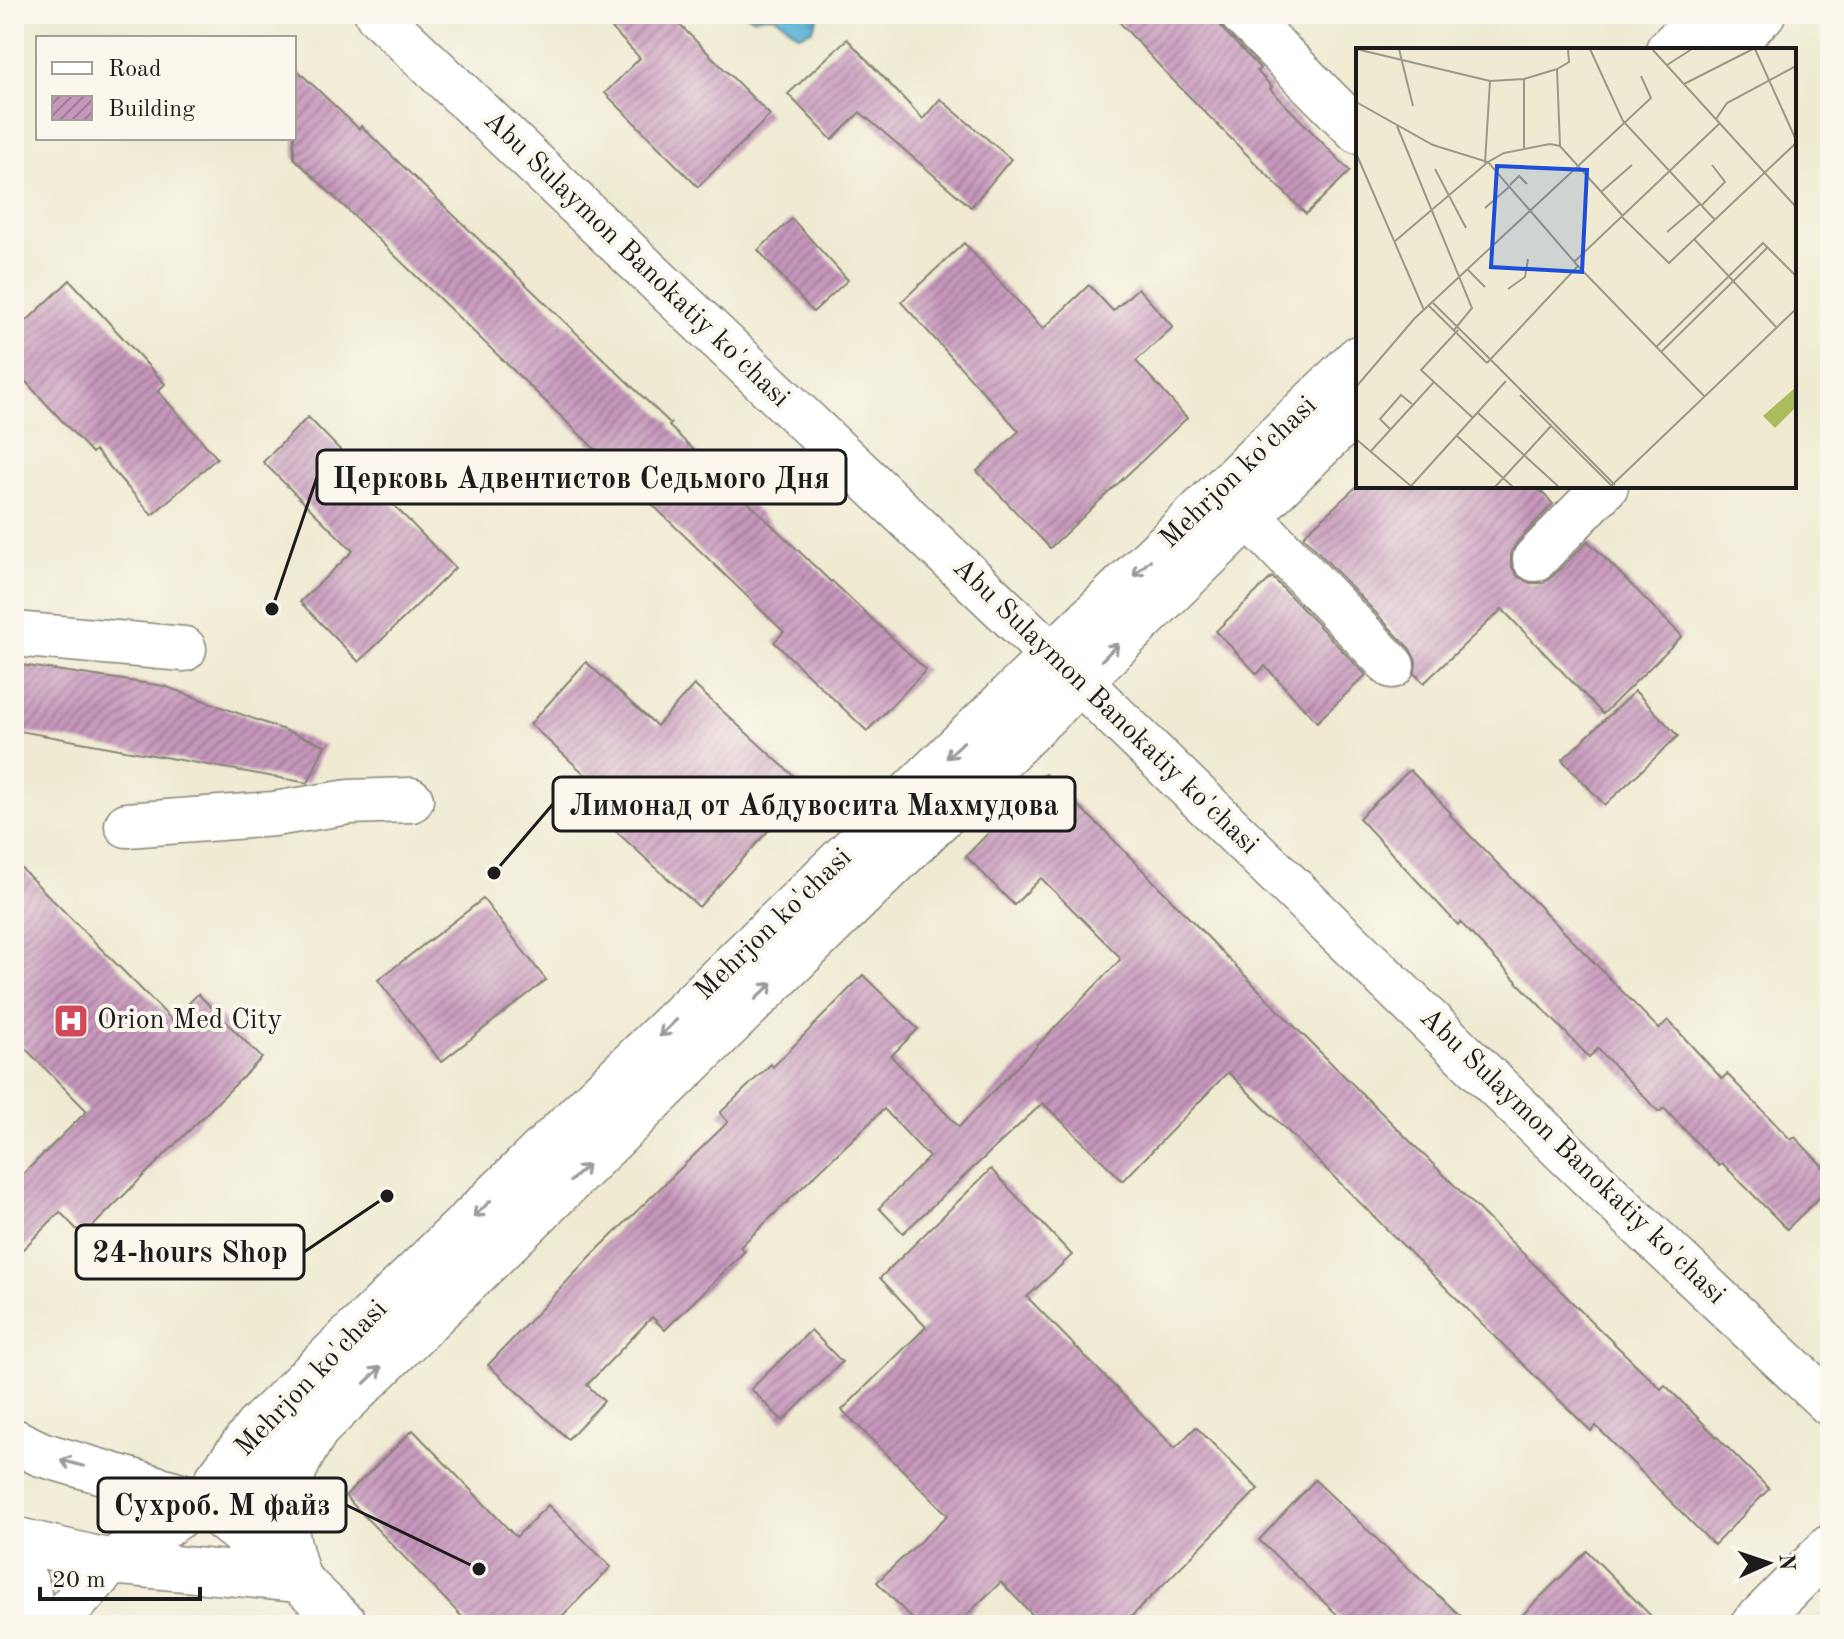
<svg xmlns="http://www.w3.org/2000/svg" width="1844" height="1639" font-family="'Old Standard TT',serif">
<style>
.water{fill:url(#water-ripples);stroke:#3b677a;stroke-width:2}
.building{fill:url(#building-hatch)}
.lines{fill:none;stroke-linecap:round;stroke-linejoin:round}
.minor-casing{stroke:#868376;stroke-width:47}
.major-casing{stroke:#868376;stroke-width:47}
.minor{stroke:#fff;stroke-width:44}
.major{stroke:#fff;stroke-width:44}
.oneway{stroke:#999}
.labels{text-anchor:middle;dominant-baseline:central;stroke-width:8;stroke-linejoin:round;paint-order:stroke}
.street-label{font-size:28px;fill:#1c1c1c;stroke:#fbf7ec}
.poi-label{font-size:28px;fill:#1c1c1c;stroke:#fbf7ec;text-anchor:start}
.inset-road{fill:none;stroke:#9b9889;stroke-width:2}
.view{fill:#1d4ed8;fill-opacity:0.15;stroke:#1d4ed8;stroke-width:4}
.inset-edge{fill:none;stroke:#1c1c1c;stroke-width:4}
.leader{fill:none;stroke:#1c1c1c;stroke-width:3}
.callout-dot{fill:#1c1c1c;stroke:#fbf7ec;stroke-width:3}
.callout{fill:#fbf7ec;stroke:#1c1c1c;stroke-width:3}
.callout-label{font-size:30px;text-anchor:middle;font-weight:bold;fill:#1c1c1c}
</style>
<defs>
<pattern id="water-ripples" width="26" height="14" patternUnits="userSpaceOnUse" patternTransform="scale(2)"><rect width="26" height="14" fill="#5ab2d7"/><path d="M2 4q2-2 4 0t4 0M15 11q2-2 4 0t4 0" fill="none" stroke="#4a90ae"/></pattern>
<pattern id="building-hatch" width="6" height="6" patternUnits="userSpaceOnUse" patternTransform="scale(2)"><rect width="6" height="6" fill="#c697bc"/><path d="M-1 1l2-2M0 6l6-6M5 7l2-2" fill="none" stroke="#a07a98"/></pattern>
</defs>
<rect width="100%" height="100%" fill="#fbf7ec"/>
<filter id="ink" filterUnits="userSpaceOnUse"><feTurbulence type="fractalNoise" baseFrequency=".0125" numOctaves="2"/><feDisplacementMap in="SourceGraphic" scale="16" xChannelSelector="R" yChannelSelector="G"/><feConvolveMatrix kernelMatrix="1 2 1 2 8 2 1 2 1" color-interpolation-filters="sRGB"/></filter>
<filter id="wash" filterUnits="userSpaceOnUse"><feTurbulence type="fractalNoise" baseFrequency=".006" numOctaves="4" result="noise"/><feDisplacementMap in="SourceGraphic" scale="32" xChannelSelector="R" yChannelSelector="G"/><feGaussianBlur stdDeviation="1.8" result="paint"/><feColorMatrix in="noise" values="0 0 0 0 0 0 0 0 0 0 0 0 0 0 0 0 0 1.4 0 .05"/><feComposite in="paint" operator="in"/></filter>
<g filter="url(#wash)">
<rect width="100%" height="100%" fill="#efead1"/>
<path class="water" d="M 746,14 L 820,14 L 812,30 L 799,35 C 778,21 782,12 753,18 Z"/>
<g id="blocks">
<g class="building">
<path d="M 598,14 L 669,14 L 770,115 L 698,187 L 605,93 L 640,58 Z"/>
<path d="M 1112,14 L 1218,14 L 1218,21 L 1224,31 L 1260,68 L 1257,71 L 1272,87 L 1270,89 L 1350,171 L 1306,214 L 1167,74 Z"/>
<path d="M 847,39 L 923,119 L 940,99 L 1011,159 L 971,207 L 860,112 L 832,140 L 788,94 Z"/>
<path d="M 294,67 L 359,129 L 361,126 L 671,424 L 669,426 L 831,582 L 832,581 L 926,670 L 867,731 L 774,642 L 784,632 L 294,158 Z"/>
<path d="M 792,219 L 848,280 L 813,312 L 758,250 Z"/>
<path d="M 964,243 L 1043,329 L 1089,285 L 1113,311 L 1138,288 L 1173,327 L 1136,361 L 1187,418 L 1050,548 L 977,471 L 1019,431 L 901,302 Z"/>
<path d="M 70,280 L 165,384 L 158,391 L 217,458 L 152,515 L 95,450 L 92,453 L 14,369 L 14,333 Z"/>
<path d="M 308,417 L 455,568 L 359,662 L 300,602 L 353,551 L 263,462 Z"/>
<path d="M 1357,486 L 1536,486 L 1553,504 L 1517,542 L 1511,552 L 1511,565 L 1517,576 L 1530,583 L 1543,583 L 1553,576 L 1588,541 L 1682,636 L 1603,714 L 1502,609 L 1424,683 L 1415,674 L 1416,661 L 1410,649 L 1303,536 Z"/>
<path d="M 1272,577 L 1366,675 L 1317,722 L 1265,666 L 1257,674 L 1216,631 Z"/>
<path d="M 586,662 L 657,726 L 694,685 L 807,788 L 699,907 L 586,804 L 600,788 L 530,724 Z"/>
<path d="M 14,664 L 164,686 L 325,745 L 308,783 L 14,730 Z"/>
<path d="M 1635,691 L 1678,736 L 1605,805 L 1562,760 Z"/>
<path d="M 1410,770 L 1451,813 L 1450,815 L 1659,1029 L 1668,1020 L 1722,1079 L 1727,1074 L 1791,1140 L 1795,1137 L 1830,1174 L 1830,1187 L 1787,1229 L 1722,1163 L 1719,1166 L 1664,1108 L 1659,1112 L 1598,1049 L 1589,1057 L 1460,922 L 1458,925 L 1359,818 Z"/>
<path d="M 1045,774 L 1105,831 L 1289,1021 L 1589,1319 L 1661,1389 L 1665,1385 L 1769,1489 L 1714,1545 L 1596,1426 L 1591,1431 L 1550,1391 L 1228,1072 L 1123,1181 L 1043,1103 L 903,1233 L 879,1208 L 929,1157 L 884,1109 L 740,1247 L 745,1251 L 665,1330 L 652,1317 L 587,1385 L 604,1401 L 568,1439 L 488,1365 L 592,1255 L 728,1122 L 720,1113 L 771,1064 L 773,1067 L 863,975 L 918,1029 L 891,1056 L 959,1127 L 1120,960 L 1119,956 L 1041,878 L 1014,905 L 966,856 Z"/>
<path d="M 14,861 L 172,1020 L 198,994 L 262,1058 L 83,1236 L 60,1212 L 14,1258 L 14,1183 L 87,1111 L 14,1037 Z"/>
<path d="M 483,899 L 546,980 L 441,1062 L 378,980 Z"/>
<path d="M 991,1169 L 1072,1255 L 1027,1297 L 1175,1448 L 1196,1427 L 1258,1489 L 1123,1625 L 1042,1625 L 1001,1582 L 956,1625 L 918,1625 L 877,1582 L 948,1515 L 842,1410 L 926,1327 L 880,1278 Z"/>
<path d="M 811,1330 L 842,1362 L 783,1421 L 751,1389 Z"/>
<path d="M 413,1430 L 516,1537 L 548,1505 L 611,1567 L 553,1625 L 470,1625 L 345,1496 Z"/>
<path d="M 1315,1480 L 1399,1560 L 1471,1625 L 1348,1625 L 1259,1540 Z"/>
<path d="M 1587,1551 L 1660,1625 L 1512,1625 Z"/>
</g>
</g>
</g>
<g filter="url(#ink)">
<use href="#blocks" fill-opacity="0" stroke="#868376" stroke-width="2"/>
<g class="lines">
<defs>
<g id="minor">
<path d="M 377,14 L 1052,655 L 1641,1226 L 1830,1404"/>
<path d="M 1242,14 L 1358,131"/>
<path d="M 1249,516 L 1392,666"/>
<path d="M 1535,559 L 1606,486"/>
<path d="M 14,634 L 184,649"/>
<path d="M 127,825 L 274,814 L 349,802 L 411,800"/>
<path d="M 201,1501 L 299,1580 L 346,1625"/>
<path d="M 299,1580 C 277,1511 279,1491 317,1429"/>
<path d="M 55,1625 L 111,1562 L 299,1580"/>
<path d="M 1753,1625 L 1830,1547"/>
</g>
<g id="major">
<path d="M 1668,50 L 1704,14"/>
<path d="M 1726,50 L 1763,14"/>
<path d="M 14,1441 L 41,1454 L 201,1501"/>
<path d="M 217,1480 L 257,1427 L 1358,358"/>
<path d="M 14,1539 L 111,1562 L 201,1501 L 317,1429 L 1358,409"/>
<path d="M 14,1562 C 29,1582 34,1600 26,1625"/>
</g>
</defs>
<use href="#minor" class="minor-casing"/>
<use href="#major" class="major-casing"/>
<use href="#minor" class="minor"/>
<use href="#major" class="major"/>
</g>
<defs><path id="oneway-shaft" d="M-6 0H5M1.5-3L5.5 0L1.5 3" fill="none" stroke-width="1.6" stroke-linecap="round" stroke-linejoin="round" transform="scale(2)"/></defs>
<g class="oneway">
<use href="#oneway-shaft" transform="translate(1142 568) rotate(136)"/>
<use href="#oneway-shaft" transform="translate(1110 652) rotate(-45)"/>
<use href="#oneway-shaft" transform="translate(955 750) rotate(136)"/>
<use href="#oneway-shaft" transform="translate(764 991) rotate(-44)"/>
<use href="#oneway-shaft" transform="translate(668 1028) rotate(136)"/>
<use href="#oneway-shaft" transform="translate(579 1173) rotate(-44)"/>
<use href="#oneway-shaft" transform="translate(482 1209) rotate(136)"/>
<use href="#oneway-shaft" transform="translate(373 1375) rotate(-44)"/>
<use href="#oneway-shaft" transform="translate(72 1463) rotate(-164)"/>
</g>
</g>
<defs>
<symbol id="hospital-square" viewBox="-11 -11 22 22"><rect x="-9" y="-9" width="18" height="18" rx="4" fill="#d1495b" stroke="#fbf7ec"/><path d="M-5-5h3v3.5h4V-5h3V5h-3V1.5h-4V5h-3Z" fill="#fff"/></symbol>
</defs>
<g fill-rule="evenodd">
<use href="#hospital-square" x="51" y="1001" width="40" height="40"/>
</g>
<g class="labels">
<g class="street-label">
<text transform="translate(636 260) rotate(44)">Abu Sulaymon Banokatiy ko'chasi</text>
<text transform="translate(1239 473) rotate(-44)">Mehrjon ko'chasi</text>
<text transform="translate(1105 707) rotate(44)">Abu Sulaymon Banokatiy ko'chasi</text>
<text transform="translate(774 925) rotate(-44)">Mehrjon ko'chasi</text>
<text transform="translate(1572 1157) rotate(44)">Abu Sulaymon Banokatiy ko'chasi</text>
<text transform="translate(312 1379) rotate(-46)">Mehrjon ko'chasi</text>
</g>
<g class="poi-label">
<text x="97" y="1021">Orion Med City</text>
</g>
</g>
<g transform="translate(1356 48)">
<rect width="440" height="440" fill="#efead1"/>
<path d="M 440,339 L 440,359 L 419,380 L 407,368 Z" fill="#abbb5e"/>
<path class="inset-road" d="M 0,1 L 134,33 L 168,31 L 201,21 L 213,14 L 212,1M 43,1 L 57,58M 234,1 L 267,73 L 359,172M 296,1 L 440,159M 399,1 L 440,92M 311,17 L 336,1M 201,21 L 204,98M 168,31 L 168,100M 328,36 L 397,1M 0,54 L 77,97 L 132,114 L 222,218 L 131,315M 360,71 L 371,55 L 440,18M 41,78 L 116,260 L 98,282M 0,105 L 68,262M 129,115 L 134,33M 79,121 L 110,180M 154,137 L 163,128 L 171,136M 245,144 L 276,117M 346,157 L 369,134 L 356,117M 129,160 L 153,139M 265,168 L 313,215 L 440,95M 311,184 L 344,156M 338,191 L 421,280M 38,194 L 132,114 L 148,105 L 194,96 L 204,98 L 266,167M 219,213 L 364,75M 222,218 L 348,348M 112,222 L 129,239M 152,241 L 169,229 L 172,211M 77,255 L 133,310M 73,258 L 131,315M 102,282 L 65,322 L 117,370M 301,298 L 407,195 L 440,228M 306,303 L 412,199M 133,310 L 259,437M 0,339 L 58,271 L 295,50 L 285,28M 164,347 L 257,439M 122,365 L 203,439M 34,381 L 24,371 L 45,347 L 56,356M 101,388 L 157,439M 0,391 L 56,439M 14,404 L 78,334M 55,438 L 150,333M 139,439 L 195,378M 254,439 L 440,261"/>
<path class="view" d="M 141,118 L 231,122 L 226,224 L 135,219 Z"/>
<rect width="440" height="440" class="inset-edge"/>
</g>
<path class="leader" d="M272 609L317 477M494 873L553 804M387 1196L304 1252M479 1569L346 1505"/>
<g class="callout-dot">
<circle cx="272" cy="609" r="8"/>
<circle cx="494" cy="873" r="8"/>
<circle cx="387" cy="1196" r="8"/>
<circle cx="479" cy="1569" r="8"/>
</g>
<g class="callout">
<rect x="317" y="450" width="529" height="54" rx="8"/>
<rect x="553" y="777" width="522" height="54" rx="8"/>
<rect x="76" y="1225" width="228" height="54" rx="8"/>
<rect x="98" y="1478" width="248" height="54" rx="8"/>
</g>
<g class="callout-label">
<text x="581" y="488">Церковь Адвентистов Седьмого Дня</text>
<text x="814" y="815">Лимонад от Абдувосита Махмудова</text>
<text x="190" y="1262">24-hours Shop</text>
<text x="222" y="1515">Сухроб. М файз</text>
</g>
<rect width="1844" height="1639" fill="none" stroke="#fbf7ec" stroke-width="48"/>
<rect x="36" y="36" width="260" height="104" fill="#fbf7ec" stroke="#a29f99" stroke-width="2"/>
<rect x="52" y="62" width="40" height="12" fill="#ffffff" stroke="#a29f99" stroke-width="2"/>
<text x="108" y="76" font-size="24" fill="#1c1c1c">Road</text>
<rect x="52" y="96" width="40" height="24" fill="url(#building-hatch)" stroke="#a29f99" stroke-width="2"/>
<text x="108" y="116" font-size="24" fill="#1c1c1c">Building</text>
<g transform="translate(1768 1563) rotate(87)" stroke="#fbf7ec" stroke-width="6" paint-order="stroke">
<path d="M0-6L14 30L0 20L-14 30Z" fill="#1c1c1c"/>
<text y="-12" font-size="22" font-weight="bold" text-anchor="middle" fill="#1c1c1c">N</text>
</g>
<path d="M40 1587v12h160v-12" fill="none" stroke="#1c1c1c" stroke-width="4"/>
<text x="52" y="1587" font-size="24" fill="#1c1c1c" stroke="#fbf7ec" stroke-width="6" paint-order="stroke">20 m</text>
</svg>
